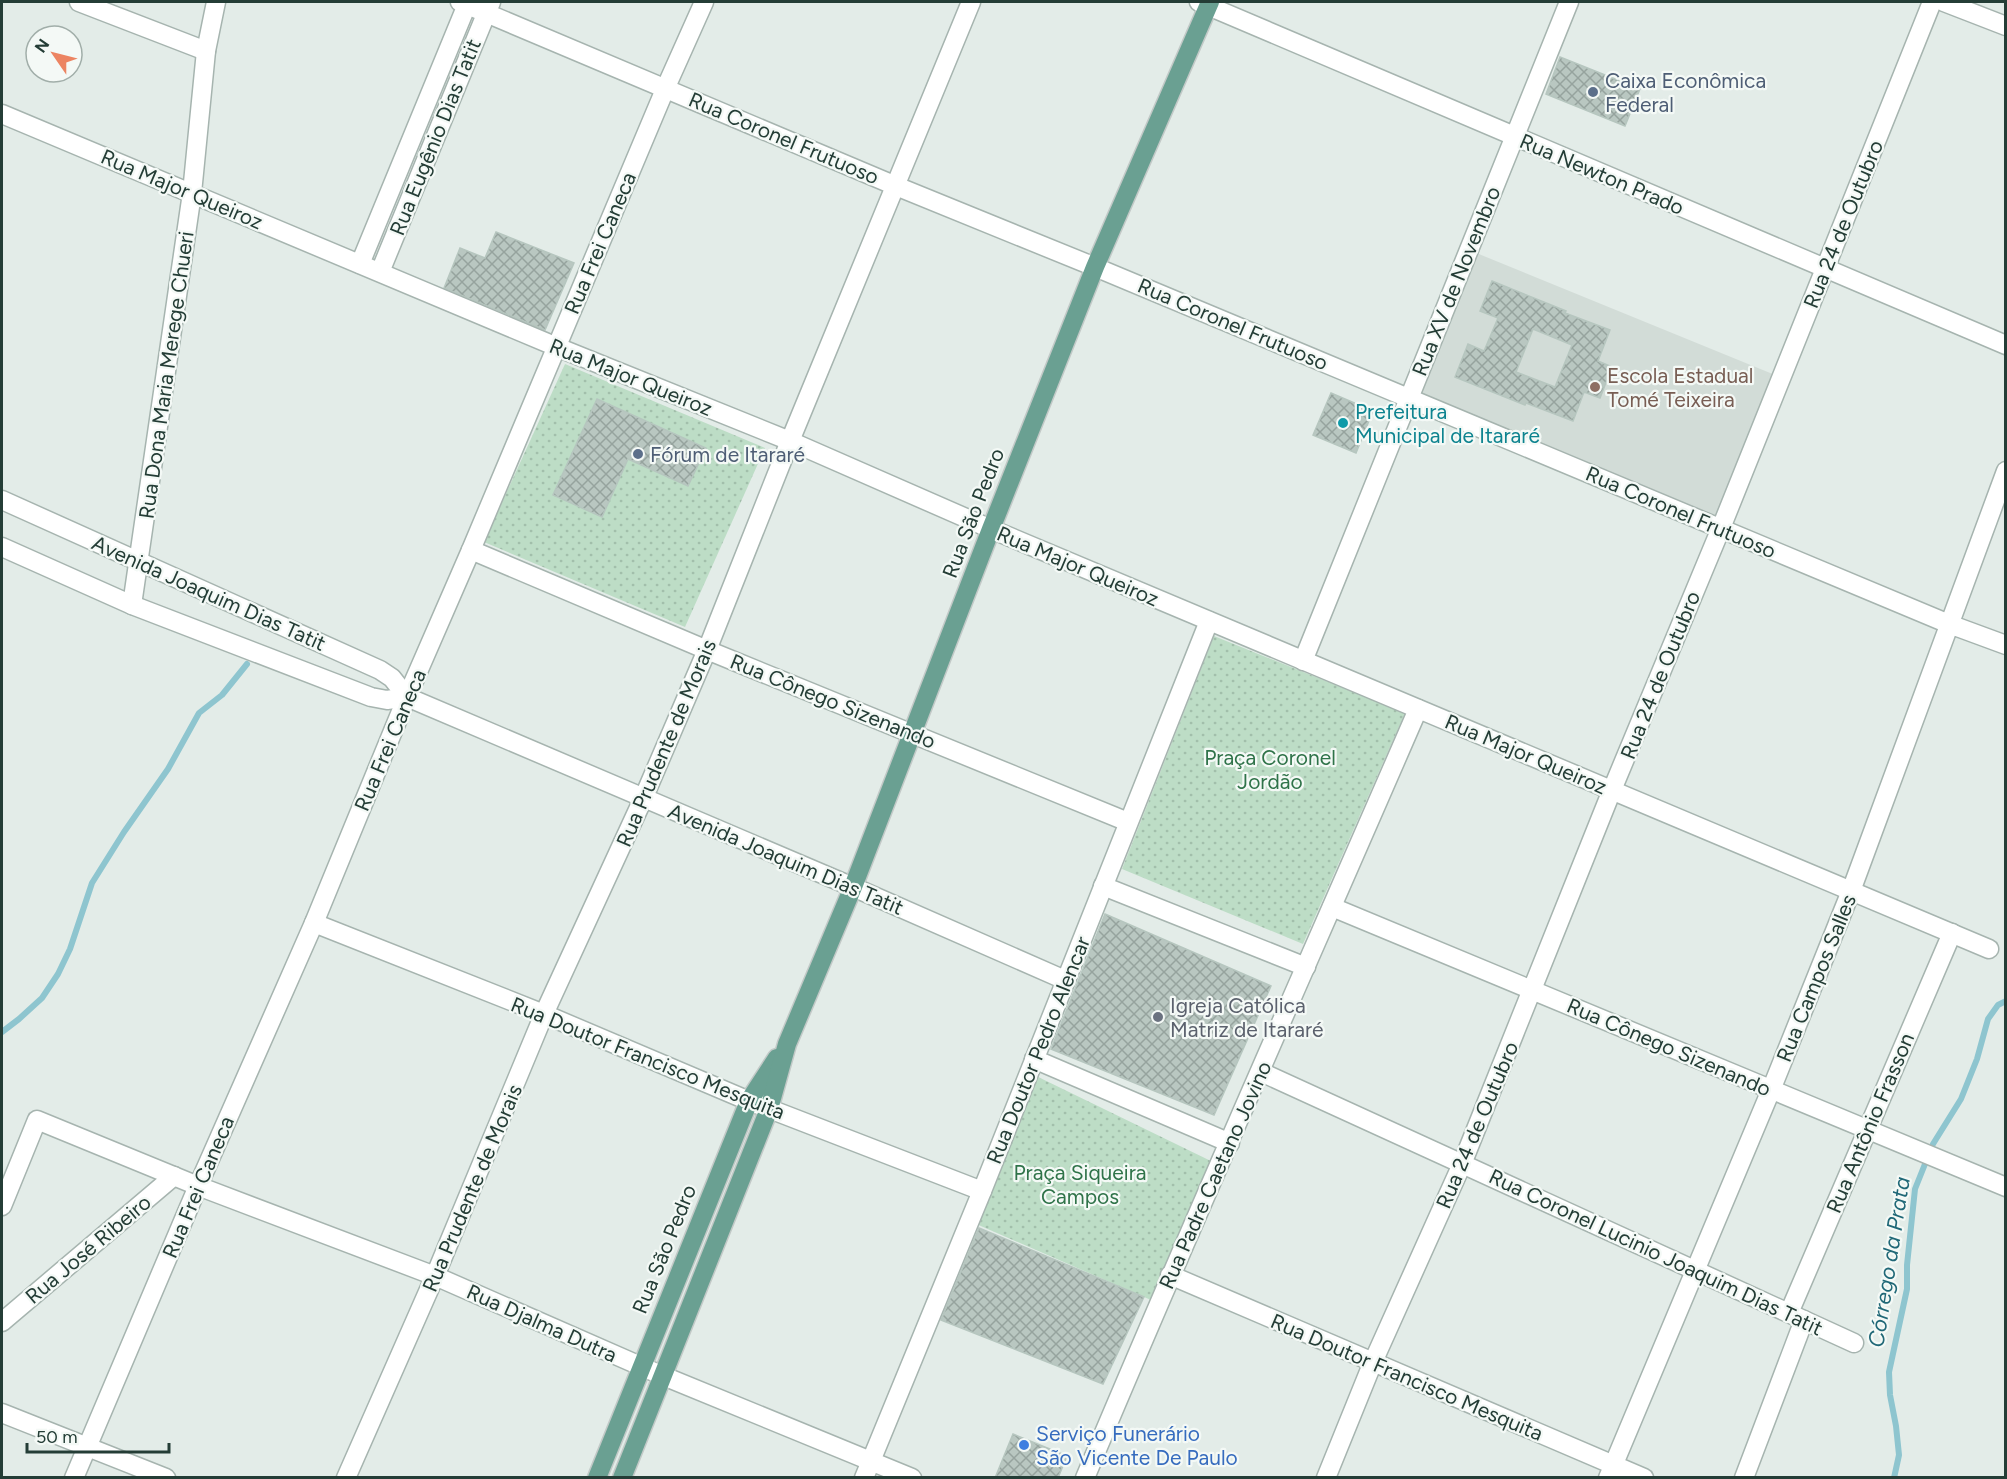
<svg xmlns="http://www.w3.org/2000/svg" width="2007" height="1479" font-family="Figtree,sans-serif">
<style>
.built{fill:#d2dcd7}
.park{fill:url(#park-dots)}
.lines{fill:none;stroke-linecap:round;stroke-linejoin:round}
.stream{stroke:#8ec5cf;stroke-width:6}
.building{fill:url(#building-cross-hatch);stroke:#b6c6bf;stroke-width:1.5;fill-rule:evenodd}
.minor-casing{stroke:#a6b4af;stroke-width:21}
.major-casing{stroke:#c2c9c7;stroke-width:21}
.minor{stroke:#fff;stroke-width:18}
.major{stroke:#6aa092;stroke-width:18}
.service-dot{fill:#5c6f8a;stroke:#f4f9f6;stroke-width:2}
.education-dot{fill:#8d6e63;stroke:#f4f9f6;stroke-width:2}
.culture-dot{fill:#0f9aa8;stroke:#f4f9f6;stroke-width:2}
.worship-dot{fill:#6b7280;stroke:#f4f9f6;stroke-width:2}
.shop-dot{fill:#3f7fe0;stroke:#f4f9f6;stroke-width:2}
.labels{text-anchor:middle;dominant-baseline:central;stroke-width:4.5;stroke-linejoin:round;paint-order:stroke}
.service-label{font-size:21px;fill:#4e5e75;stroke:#f4f9f6;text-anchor:start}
.street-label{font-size:21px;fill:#243d36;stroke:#f4f9f6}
.education-label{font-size:21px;fill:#785e54;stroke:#f4f9f6;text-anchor:start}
.culture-label{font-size:21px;fill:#0d838f;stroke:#f4f9f6;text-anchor:start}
.park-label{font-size:21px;fill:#2f7349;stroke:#f4f9f6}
.worship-label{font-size:21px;fill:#5b616d;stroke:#f4f9f6;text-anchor:start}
.shop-label{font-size:21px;fill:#366cbe;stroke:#f4f9f6;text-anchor:start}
.water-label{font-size:22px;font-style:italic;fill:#206877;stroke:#f4f9f6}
</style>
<defs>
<pattern id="park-dots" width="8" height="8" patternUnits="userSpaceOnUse" patternTransform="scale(1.5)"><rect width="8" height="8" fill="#bdddc6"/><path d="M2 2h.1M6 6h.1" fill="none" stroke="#a2bfab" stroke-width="1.8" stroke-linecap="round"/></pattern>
<pattern id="building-cross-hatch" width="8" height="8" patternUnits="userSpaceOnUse" patternTransform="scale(1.5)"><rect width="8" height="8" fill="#b9c7c1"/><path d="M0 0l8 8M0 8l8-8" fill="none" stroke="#96a39e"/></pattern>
</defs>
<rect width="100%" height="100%" fill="#e3ece8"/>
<path class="built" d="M 1469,250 L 1780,377 L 1721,527 L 1410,398 Z"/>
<g class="park">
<path d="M 565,364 L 765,448 L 685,627 L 484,542 Z"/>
<path d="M 1214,636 L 1405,713 L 1303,944 L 1122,869 Z"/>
<path d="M 1032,1074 L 1215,1163 L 1151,1300 L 974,1223 Z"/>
</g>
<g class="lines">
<g class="stream">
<path d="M 2,1032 L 19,1019 L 42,998 L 58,974 L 70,949 L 92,883 L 124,832 L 168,769 L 199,713 L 222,695 L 247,664"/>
<path d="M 1894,1478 L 1899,1455 L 1896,1426 L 1890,1395 L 1889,1372 L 1907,1289 L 1907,1265 L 1915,1189 L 1933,1144 L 1961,1099 L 1977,1059 L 1988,1019 L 1998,1005 L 2006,1001"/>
</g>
</g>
<g class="building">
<path d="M 1560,57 L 1640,89 L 1625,126 L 1546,94 Z"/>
<path d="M 496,232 L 574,263 L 545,330 L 444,288 L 460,248 L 485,258 Z"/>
<path d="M 1492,281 L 1566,311 L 1565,313 L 1610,330 L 1598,361 L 1612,367 L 1600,398 L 1584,392 L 1573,421 L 1526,403 L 1525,405 L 1455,377 L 1468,344 L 1484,351 L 1498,318 L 1480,311 ZM 1533,329 L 1572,345 L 1555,387 L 1516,372 Z"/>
<path d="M 1331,393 L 1373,411 L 1356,453 L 1313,435 Z"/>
<path d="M 597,399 L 706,448 L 688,486 L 628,459 L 602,517 L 553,495 Z"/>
<path d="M 1105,914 L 1271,986 L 1214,1115 L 1051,1049 Z"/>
<path d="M 979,1228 L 1144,1297 L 1103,1384 L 941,1320 Z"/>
<path d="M 1013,1434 L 1067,1456 L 1058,1478 L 995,1478 Z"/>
</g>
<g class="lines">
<defs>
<g id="minor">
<path d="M 79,2 L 206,51"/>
<path d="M 460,2 L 896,186 L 1095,267 L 1949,624 L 2006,645"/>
<path d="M 1199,2 L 2006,345"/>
<path d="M 1944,2 L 2006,26"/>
<path d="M 2,114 L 557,347 L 790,441 L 991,529 L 1989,949"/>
<path d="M 360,264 L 468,2"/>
<path d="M 380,272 L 491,2"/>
<path d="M 2,500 L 380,670 L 392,678 L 407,697 L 853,887 L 1065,980"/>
<path d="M 2,547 L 132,605 L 371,697 L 387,700 L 407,697"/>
<path d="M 471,550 L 707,650 L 1128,822"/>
<path d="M 132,605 L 192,193 L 206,51 L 216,2"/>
<path d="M 1303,661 L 1569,2"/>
<path d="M 1103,886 L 1306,967"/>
<path d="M 1332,907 L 2006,1187"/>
<path d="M 314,923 L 544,1014 L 749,1101 L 982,1191"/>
<path d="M 1034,1059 L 1230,1143"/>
<path d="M 1261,1072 L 1854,1343"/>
<path d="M 2,1206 L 37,1120 L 198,1186 L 435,1276 L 661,1375 L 912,1478"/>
<path d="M 1170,1275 L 1644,1478"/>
<path d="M 1789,1313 L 1952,933"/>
<path d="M 2,1322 L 174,1176"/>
<path d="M 2,1413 L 166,1478"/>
<path d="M 74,1478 L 198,1186 L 314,923 L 407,697 L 471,550 L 666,87 L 704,2"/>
<path d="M 346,1478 L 435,1276 L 544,1014 L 643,799 L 707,650 L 790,441 L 971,2"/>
<path d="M 864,1478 L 982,1191 L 1209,621"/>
<path d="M 1085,1478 C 1193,1220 1307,965 1418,709"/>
<path d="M 1326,1478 L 1373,1362 L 1462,1164 L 1612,790 L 1721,528 L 1932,2"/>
<path d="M 1608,1478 L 1771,1090 L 1851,891 L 2006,471"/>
<path d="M 1744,1478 L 1804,1320"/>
</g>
<g id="major">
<path d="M 597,1478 L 749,1101 L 777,1058"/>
<path d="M 622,1478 L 769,1109 L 787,1044 L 853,887 L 991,529 L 1095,267 L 1210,2"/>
</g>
</defs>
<use href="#minor" class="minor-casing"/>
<use href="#major" class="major-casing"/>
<use href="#minor" class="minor"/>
<use href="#major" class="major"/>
</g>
<g class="service-dot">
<circle cx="1593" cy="92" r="6"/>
<circle cx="638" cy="454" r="6"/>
</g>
<circle class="education-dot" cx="1595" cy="387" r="6"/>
<circle class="culture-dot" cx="1343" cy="423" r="6"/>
<circle class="worship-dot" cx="1158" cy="1017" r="6"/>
<circle class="shop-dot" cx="1024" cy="1445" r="6"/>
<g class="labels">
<g class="service-label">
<text x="1605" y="80">Caixa Econômica<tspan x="1605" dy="24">Federal</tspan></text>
<text x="650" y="454">Fórum de Itararé</text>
</g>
<g class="street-label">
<text transform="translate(435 137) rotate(-68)">Rua Eugênio Dias Tatit</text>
<text transform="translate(784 138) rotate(23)">Rua Coronel Frutuoso</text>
<text transform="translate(1602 174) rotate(23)">Rua Newton Prado</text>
<text transform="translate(182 189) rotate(23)">Rua Major Queiroz</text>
<text transform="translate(1843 224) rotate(-68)">Rua 24 de Outubro</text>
<text transform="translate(600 243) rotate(-67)">Rua Frei Caneca</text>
<text transform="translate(1456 281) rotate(-68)">Rua XV de Novembro</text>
<text transform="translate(1233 324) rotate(23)">Rua Coronel Frutuoso</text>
<text transform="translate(166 375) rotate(-82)">Rua Dona Maria Merege Chueri</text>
<text transform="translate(631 377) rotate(22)">Rua Major Queiroz</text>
<text transform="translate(1681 512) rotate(23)">Rua Coronel Frutuoso</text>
<text transform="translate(973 513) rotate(-69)">Rua São Pedro</text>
<text transform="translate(1078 566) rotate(23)">Rua Major Queiroz</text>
<text transform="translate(209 593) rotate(24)">Avenida Joaquim Dias Tatit</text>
<text transform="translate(1660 675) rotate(-68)">Rua 24 de Outubro</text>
<text transform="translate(833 701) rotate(22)">Rua Cônego Sizenando</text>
<text transform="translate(390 740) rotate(-67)">Rua Frei Caneca</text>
<text transform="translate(666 743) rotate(-67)">Rua Prudente de Morais</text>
<text transform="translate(1526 754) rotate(23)">Rua Major Queiroz</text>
<text transform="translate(786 859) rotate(23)">Avenida Joaquim Dias Tatit</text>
<text transform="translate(1816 978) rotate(-68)">Rua Campos Salles</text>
<text transform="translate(1669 1047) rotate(23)">Rua Cônego Sizenando</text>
<text transform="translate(1038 1050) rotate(-68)">Rua Doutor Pedro Alencar</text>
<text transform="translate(648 1058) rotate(22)">Rua Doutor Francisco Mesquita</text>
<text transform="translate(1870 1123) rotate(-67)">Rua Antônio Frasson</text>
<text transform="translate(1477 1125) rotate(-67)">Rua 24 de Outubro</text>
<text transform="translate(1215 1175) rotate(-66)">Rua Padre Caetano Jovino</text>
<text transform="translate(198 1187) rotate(-67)">Rua Frei Caneca</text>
<text transform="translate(472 1188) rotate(-67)">Rua Prudente de Morais</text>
<text transform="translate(88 1249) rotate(-40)">Rua José Ribeiro</text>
<text transform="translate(664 1249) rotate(-68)">Rua São Pedro</text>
<text transform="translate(1656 1252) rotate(25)">Rua Coronel Lucinio Joaquim Dias Tatit</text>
<text transform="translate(542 1323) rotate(24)">Rua Djalma Dutra</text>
<text transform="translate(1407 1377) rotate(23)">Rua Doutor Francisco Mesquita</text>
</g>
<g class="education-label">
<text x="1607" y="375">Escola Estadual<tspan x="1607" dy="24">Tomé Teixeira</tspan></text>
</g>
<g class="culture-label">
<text x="1355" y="411">Prefeitura<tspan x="1355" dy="24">Municipal de Itararé</tspan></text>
</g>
<g class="park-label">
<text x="1270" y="757">Praça Coronel<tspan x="1270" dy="24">Jordão</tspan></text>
<text x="1080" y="1172">Praça Siqueira<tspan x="1080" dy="24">Campos</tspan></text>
</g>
<g class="worship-label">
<text x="1170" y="1005">Igreja Católica<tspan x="1170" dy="24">Matriz de Itararé</tspan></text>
</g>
<g class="shop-label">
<text x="1036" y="1433">Serviço Funerário<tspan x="1036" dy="24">São Vicente De Paulo</tspan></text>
</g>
<g class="water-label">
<text transform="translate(1889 1262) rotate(-81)">Córrego da Prata</text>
</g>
</g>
<rect width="2007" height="1479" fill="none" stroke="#243d36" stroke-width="6"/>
<g transform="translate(54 54) rotate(305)"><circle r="28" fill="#f4f9f6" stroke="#a1aea9" stroke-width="1.5"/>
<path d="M0-4.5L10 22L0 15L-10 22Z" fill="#ec8462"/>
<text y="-9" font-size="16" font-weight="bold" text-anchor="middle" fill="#243d36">N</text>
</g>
<path d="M27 1443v9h142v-9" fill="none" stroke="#243d36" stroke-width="3"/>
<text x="36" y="1443" font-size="18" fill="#243d36" stroke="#f4f9f6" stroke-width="4.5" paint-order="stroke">50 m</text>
</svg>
